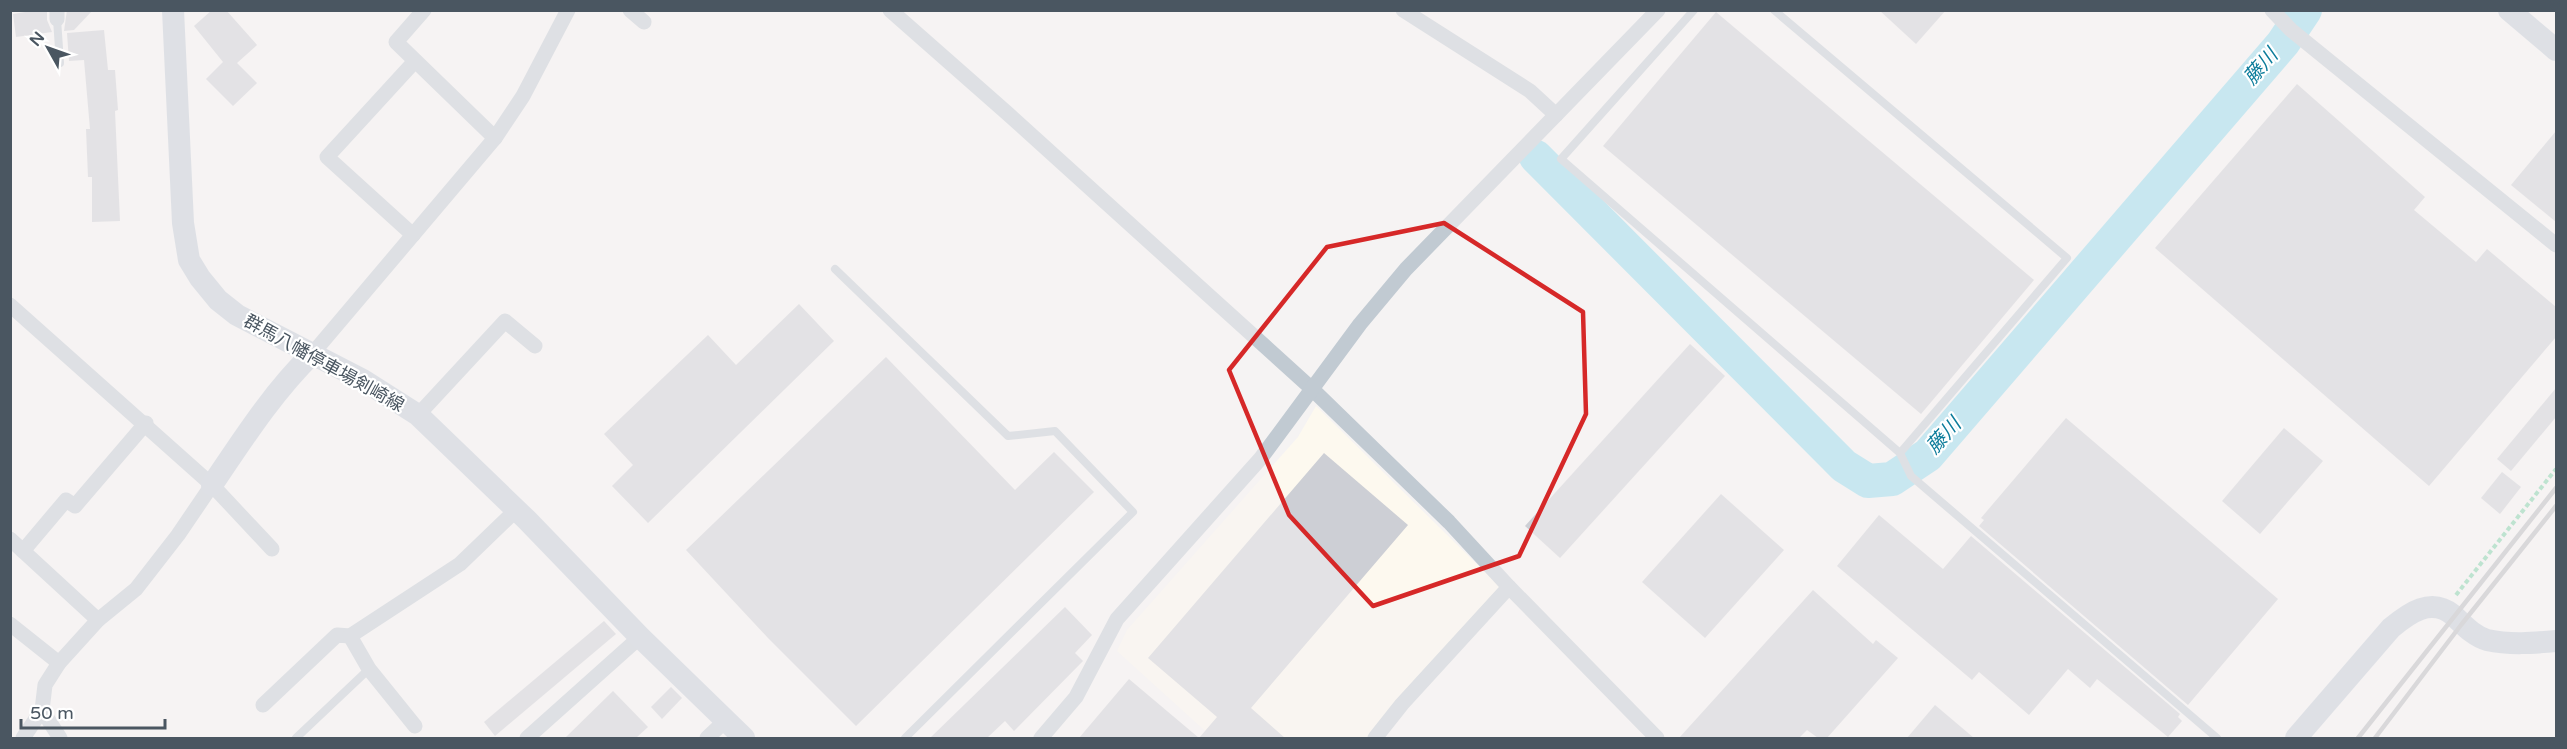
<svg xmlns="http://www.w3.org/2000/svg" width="2567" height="749" font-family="'Varela Round','Noto Sans JP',sans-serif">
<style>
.commercial{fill:#fdf9ef}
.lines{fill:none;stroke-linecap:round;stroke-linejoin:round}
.river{stroke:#90daee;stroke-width:34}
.building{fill:#cdcfd5}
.path{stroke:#7ad0a6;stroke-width:4;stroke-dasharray:4.5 3;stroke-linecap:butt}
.lane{stroke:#c1cad2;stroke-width:8}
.street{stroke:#c1cad2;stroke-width:15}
.secondary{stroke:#c1cbd6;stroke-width:22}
.rail{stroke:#b5b8bd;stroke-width:4.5}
.marked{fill:none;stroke:#d62828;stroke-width:4.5;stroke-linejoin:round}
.labels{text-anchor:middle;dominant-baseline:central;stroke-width:4.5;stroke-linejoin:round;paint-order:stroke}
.street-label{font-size:18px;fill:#4a5661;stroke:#fff}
.water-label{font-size:20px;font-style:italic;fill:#0c7c9b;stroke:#fff}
</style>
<rect width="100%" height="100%" fill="#f5f3f3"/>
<path class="commercial" d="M 1316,406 L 1501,588 L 1398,700 L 1367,738 L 1213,738 L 1117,651 L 1127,630 L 1298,437 Z"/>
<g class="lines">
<path class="river" d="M 1536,157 L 1844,466 L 1868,481 L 1892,479 L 1928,455 L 2283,43 L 2305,10"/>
</g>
<g class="building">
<path d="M 37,10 L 47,10 L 47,20 L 52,32 L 16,37 L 13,14 Z"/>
<path d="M 67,10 L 93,10 L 74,30 L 64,31 Z"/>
<path d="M 212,10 L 226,10 L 257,45 L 237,63 L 257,83 L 233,106 L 206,79 L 223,62 L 194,26 Z"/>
<path d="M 1879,10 L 1946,10 L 1916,44 Z"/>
<path d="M 1716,12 L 2034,280 L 1921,414 L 1603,146 Z"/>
<path d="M 104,30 L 108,70 L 115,70 L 118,110 L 115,111 L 120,221 L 92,222 L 92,177 L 88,177 L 86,129 L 90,129 L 84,60 L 69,61 L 67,33 Z"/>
<path d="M 2297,84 L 2425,197 L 2414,210 L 2476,262 L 2487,249 L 2556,307 L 2556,337 L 2429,486 L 2155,248 Z"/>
<path d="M 2556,131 L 2556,222 L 2511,185 Z"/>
<path d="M 799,304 L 834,341 L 648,523 L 612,486 L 633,465 L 604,434 L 708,335 L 736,365 Z"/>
<path d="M 1690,344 L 1725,376 L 1560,558 L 1525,526 Z"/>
<path d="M 886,357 L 1015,490 L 1054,452 L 1094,492 L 856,726 L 768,638 L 686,550 Z"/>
<path d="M 2556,388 L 2556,417 L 2511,471 L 2497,459 Z"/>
<path d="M 2066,418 L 2278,599 L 2188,705 L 1979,526 L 1984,520 L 1981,518 Z"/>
<path d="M 2284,428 L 2323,461 L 2260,534 L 2222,501 Z"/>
<path d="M 1324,453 L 1408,525 L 1251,708 L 1285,738 L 1079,738 L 1129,679 L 1199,738 L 1217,717 L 1148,658 Z"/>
<path d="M 2502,472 L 2521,487 L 2500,514 L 2481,498 Z"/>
<path d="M 1721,494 L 1784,550 L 1705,638 L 1642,582 Z"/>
<path d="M 1879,515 L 1943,569 L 1971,536 L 2180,714 L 2178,717 L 2182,721 L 2168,737 L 2097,679 L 2090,688 L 2068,669 L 2029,715 L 1979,672 L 1972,680 L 1837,566 Z"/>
<path d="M 1813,590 L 1873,644 L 1876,640 L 1898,658 L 1827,738 L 1818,738 L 1807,730 L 1799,738 L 1679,738 Z"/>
<path d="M 1065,607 L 1092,635 L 1075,653 L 1083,661 L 1014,731 L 1005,721 L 987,738 L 930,738 Z"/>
<path d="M 604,621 L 616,634 L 495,736 L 484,722 Z"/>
<path d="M 671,687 L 682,698 L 662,719 L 651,707 Z"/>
<path d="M 613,691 L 648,727 L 636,738 L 565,738 Z"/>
<path d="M 1935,705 L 1974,738 L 1907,738 Z"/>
</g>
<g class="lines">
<g class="path">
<path d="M 131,11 L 131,10"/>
<path d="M 2456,595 L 2556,469"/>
</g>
<g class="lane">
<path d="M 1694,10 L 1561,159 L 1900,453 L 1911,476 L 2217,738"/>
<path d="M 1774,10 L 2067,258 L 1900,453"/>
<path d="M 57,19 L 60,63"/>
<path d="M 835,269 L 1008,436 L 1055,431 L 1133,512 L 905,738"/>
<path d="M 296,738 L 369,669"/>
</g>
<g class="street">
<path d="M 57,10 L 57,19"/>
<path d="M 424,10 L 396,42 L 495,138"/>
<path d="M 630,10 L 644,22"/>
<path d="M 890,10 L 1007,113 L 1311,388 L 1449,522 L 1509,587 L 1657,738"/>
<path d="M 1403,10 L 1530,91 L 1556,115"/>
<path d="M 2272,10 L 2291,30 L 2556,245"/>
<path d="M 413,235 L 327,157 L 415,61"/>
<path d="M 10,305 L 212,485 L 272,549"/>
<path d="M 313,353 L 495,138 L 523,96 L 568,10"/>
<path d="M 418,415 L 505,321 L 535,346"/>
<path d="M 10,539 L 98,620"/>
<path d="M 23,551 L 66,500 L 75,506 L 146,423"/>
<path d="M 10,624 L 59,663"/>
<path d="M 263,705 L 337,635 L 350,636"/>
<path d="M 42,710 L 60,738"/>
<path d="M 415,726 L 369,669 L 350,636 L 460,564 L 516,510"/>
<path d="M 23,738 L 42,710 L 45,685 L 59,663 L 98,620 L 136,589 L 178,535 L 212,485"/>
<path d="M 527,738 L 640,637"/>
<path d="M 707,738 L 725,721"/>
<path d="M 1041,738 L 1076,697 L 1117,619 L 1261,458 L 1360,324 L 1406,269 L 1658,10"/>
<path d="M 1375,738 L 1402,704 L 1509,587"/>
</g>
<g class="secondary">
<path d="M 173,10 L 183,223 L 189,260 L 200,278 L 218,300 L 237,315 L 363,380 L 418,415 L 527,520 L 640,637 L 744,738"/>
<path d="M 2509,10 L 2556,50"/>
<path d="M 212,485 C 243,439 273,392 313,353"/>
<path d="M 2296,738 L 2391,628 C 2409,613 2431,597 2453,615 C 2463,624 2473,636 2487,640 C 2510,645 2533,643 2556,641"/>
</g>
<g class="rail">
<path d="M 2358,738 L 2556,488"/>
<path d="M 2375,738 L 2461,625 L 2556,506"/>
</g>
</g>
<path d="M0 0H2567V749H0ZM 1444,223 L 1583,312 L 1586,414 L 1519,556 L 1373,606 L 1289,515 L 1229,370 L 1327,247 Z" fill="#f5f3f3" fill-opacity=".55" fill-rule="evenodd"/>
<path class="marked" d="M 1444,223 L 1583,312 L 1586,414 L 1519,556 L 1373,606 L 1289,515 L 1229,370 L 1327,247 Z"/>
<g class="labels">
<g class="street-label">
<text transform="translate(324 363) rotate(29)">群馬八幡停車場剣崎線</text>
</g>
<g class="water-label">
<text transform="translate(2261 67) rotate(-49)">藤川</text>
<text transform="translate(1944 436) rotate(-48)">藤川</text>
</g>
</g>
<rect width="2567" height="749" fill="none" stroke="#4a5661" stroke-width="24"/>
<g transform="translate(48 48) rotate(310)" stroke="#ffffff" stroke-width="4.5" paint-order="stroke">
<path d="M0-4.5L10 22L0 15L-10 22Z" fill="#4a5661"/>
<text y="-9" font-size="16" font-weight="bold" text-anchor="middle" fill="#4a5661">N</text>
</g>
<path d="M21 719v9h144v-9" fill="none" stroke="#4a5661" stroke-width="3"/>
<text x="30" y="719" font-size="18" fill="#4a5661" stroke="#ffffff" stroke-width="4.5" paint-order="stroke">50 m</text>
</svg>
